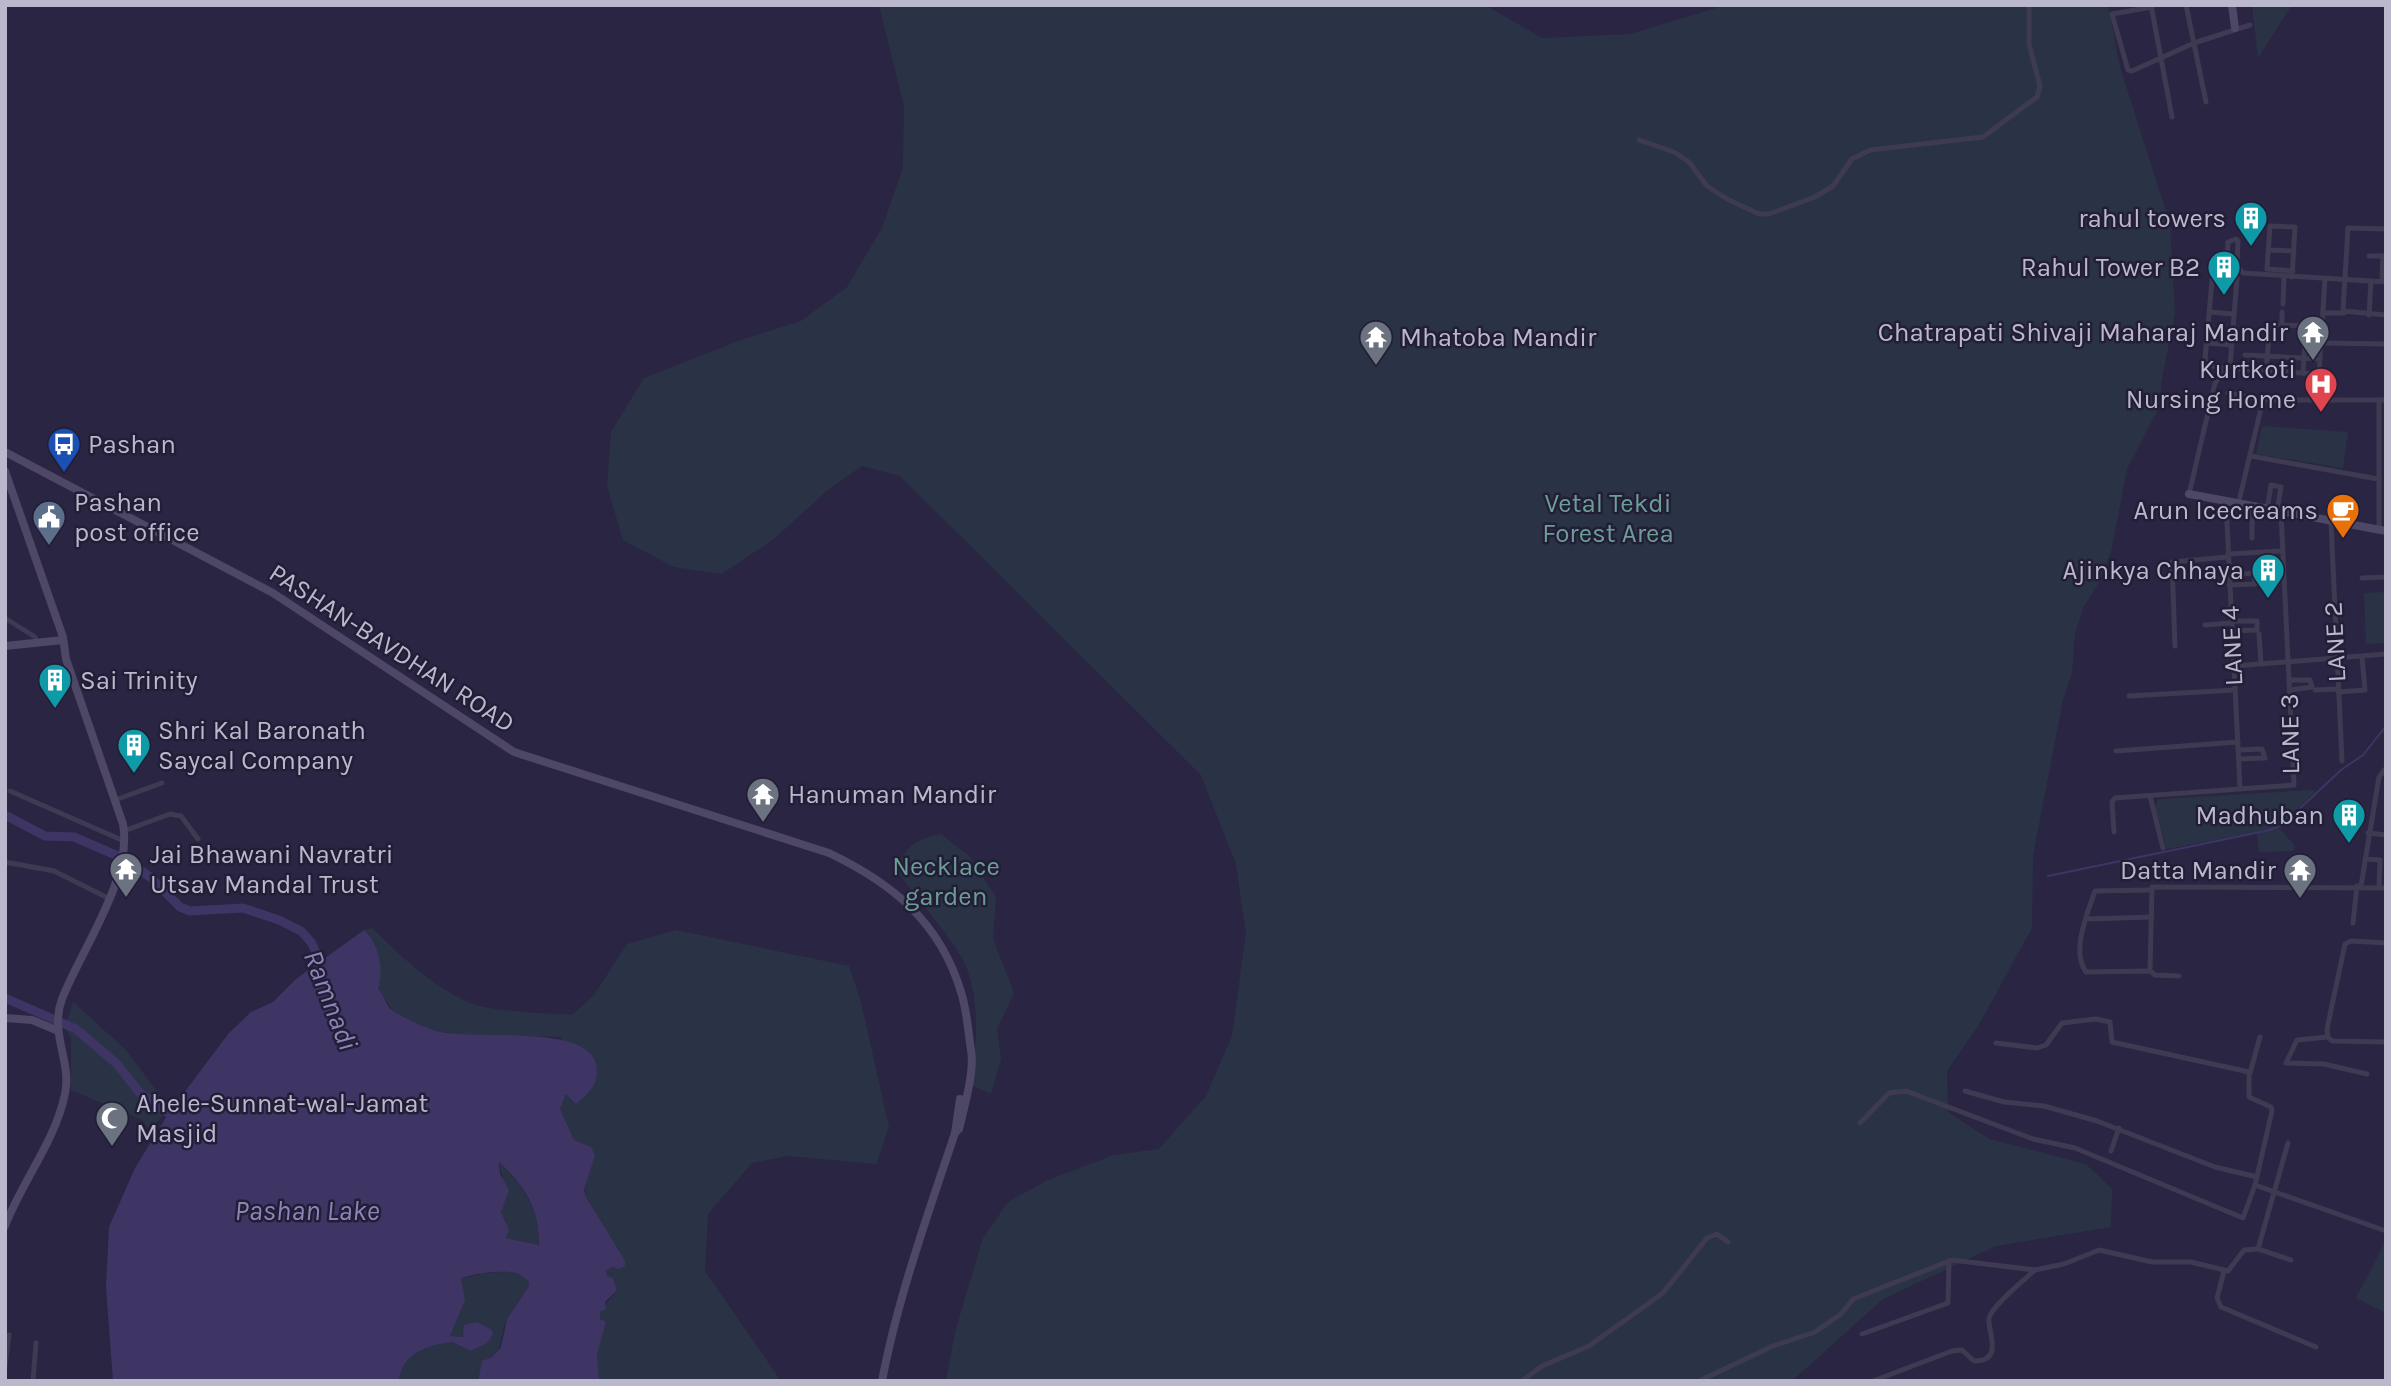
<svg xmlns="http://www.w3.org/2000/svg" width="2391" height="1386" font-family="Karla,sans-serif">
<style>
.green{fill:#2a3346}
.water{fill:#3e3565;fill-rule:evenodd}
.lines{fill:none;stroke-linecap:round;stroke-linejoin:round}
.stream{stroke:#3e3565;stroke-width:2}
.river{stroke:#3e3565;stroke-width:9}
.street{stroke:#3e3a52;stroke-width:5}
.secondary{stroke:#4e4765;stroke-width:8}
.labels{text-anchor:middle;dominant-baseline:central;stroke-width:5;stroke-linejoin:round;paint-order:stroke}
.poi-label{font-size:26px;fill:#bbb7cc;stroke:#231e37;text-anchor:end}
.park-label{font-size:26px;fill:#6d9e96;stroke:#231e37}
.street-label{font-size:26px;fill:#bbb7cc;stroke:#231e37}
.water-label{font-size:28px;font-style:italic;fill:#8d85b8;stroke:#231e37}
</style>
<rect width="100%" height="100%" fill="#2a2542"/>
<g class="green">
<path d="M 879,5 L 1485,5 L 1542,38 L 1630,34 L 1726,5 L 2108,5 L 2120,67 L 2170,224 L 2175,314 L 2161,383 L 2162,402 L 2127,469 L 2111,552 L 2100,581 L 2083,608 L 2075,634 L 2072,672 L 2063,700 L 2033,856 L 2032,928 L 1980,1023 L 1947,1071 L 1948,1112 L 1989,1139 L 2086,1164 L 2112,1189 L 2111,1227 L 1996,1246 L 1883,1299 L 1792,1381 L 946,1381 L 955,1332 L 983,1238 L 1008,1202 L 1048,1180 L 1114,1155 L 1159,1149 L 1206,1096 L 1232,1036 L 1246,933 L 1236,864 L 1201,775 L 900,476 L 862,466 L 829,489 L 774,539 L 722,574 L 674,567 L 623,540 L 607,486 L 611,432 L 644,378 L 741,340 L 801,321 L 847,287 L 882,228 L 903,168 L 904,106 Z"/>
<path d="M 2252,5 L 2292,5 L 2258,58 Z"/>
<path d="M 2262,426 L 2348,432 L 2343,468 L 2256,454 Z"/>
<path d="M 2386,592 L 2386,643 L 2366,644 L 2364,593 Z"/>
<path d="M 2313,790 L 2315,792 L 2278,827 L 2295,846 L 2293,851 L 2259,852 L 2257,832 L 2167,849 L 2155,807 L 2159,799 Z"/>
<path d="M 941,834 L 969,856 L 996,897 L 993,939 L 1014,993 L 997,1029 L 1001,1059 L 991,1094 L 973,1086 C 975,1047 982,1000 964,962 C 951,936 915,896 896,870 C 906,846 916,839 941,834 Z"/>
<path d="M 372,928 C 402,957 431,986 470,1003 C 492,1012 546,1013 572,1015 L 594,995 L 627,944 L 676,930 L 849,966 L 861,1002 L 889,1127 L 876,1164 L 788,1156 L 752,1163 L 708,1214 L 705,1271 L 781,1381 L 595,1381 L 599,1379 C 596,1359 597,1342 606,1323 L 600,1319 L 600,1312 L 617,1290 L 613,1278 L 606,1276 L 605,1269 L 624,1266 L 586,1197 C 582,1179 598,1164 591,1147 L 574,1140 L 560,1109 L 566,1094 L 561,1037 L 462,1035 L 434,1031 L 394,1012 L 378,989 L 375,945 L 364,930 Z"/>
<path d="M 73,1002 L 126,1050 L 169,1108 L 150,1131 L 142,1120 L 71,1090 L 71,1038 L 65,1028 Z"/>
<path d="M 499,1162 C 524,1187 539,1208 539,1245 L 505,1238 L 506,1222 L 501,1212 L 506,1194 Z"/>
<path d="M 2386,1241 L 2386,1313 L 2356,1298 Z"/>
<path d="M 506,1272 L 520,1274 L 528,1280 L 529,1286 C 523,1295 512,1310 507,1319 C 498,1336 506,1354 482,1361 L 478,1381 L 399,1381 C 403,1353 427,1345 452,1342 L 471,1351 L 486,1343 L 492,1331 L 482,1326 L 465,1331 L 460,1339 L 450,1336 L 463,1304 L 461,1279 L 484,1273 Z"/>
</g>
<path class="water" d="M 364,930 C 379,944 384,969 378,989 C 384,995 386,1006 393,1011 C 399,1015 428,1029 436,1031 C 473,1041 587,1023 596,1064 C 600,1083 590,1092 576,1104 L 566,1094 L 560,1109 L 574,1140 L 591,1147 L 595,1155 L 584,1190 L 586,1197 L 625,1261 L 625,1266 L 618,1269 L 613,1267 L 606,1270 L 607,1276 L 613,1278 L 617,1290 L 605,1302 L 606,1309 L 600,1312 L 600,1319 L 606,1322 L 597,1354 L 599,1380 L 478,1381 L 482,1361 L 492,1357 L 501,1347 L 507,1319 L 529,1286 L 528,1280 C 524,1279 522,1275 519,1274 C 509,1269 470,1273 461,1279 L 465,1300 L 450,1336 L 463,1337 L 464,1325 L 477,1322 L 492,1330 L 493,1334 L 487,1343 L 471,1351 L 452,1342 C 428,1345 402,1353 399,1381 L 113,1381 L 106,1286 L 109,1227 L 135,1168 L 168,1114 L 229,1033 L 251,1012 L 273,1002 L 296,979 ZM 499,1162 C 525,1186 540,1210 539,1245 L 506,1238 L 509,1230 L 501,1212 L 509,1190 L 500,1174 Z"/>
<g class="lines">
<path class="stream" d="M 2048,876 L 2270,830 L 2282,825 L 2341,770 L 2363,755 L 2386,726"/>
<g class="river">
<path d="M 5,815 L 45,836 L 74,837 L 125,859 L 150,877 L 180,907 L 190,911 L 243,908 L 279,920 L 301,931 L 311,942 L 324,969"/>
<path d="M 5,998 L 76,1029 L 117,1064 L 139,1092 L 178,1120"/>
</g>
<g class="street">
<path d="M 2151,5 L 2172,117"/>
<path d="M 2186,5 L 2206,102"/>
<path d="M 2152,7 L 2112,14 L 2128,70 L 2132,71 L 2194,43 L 2250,25"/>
<path d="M 1639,140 L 1674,152 L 1689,162 L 1707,186 L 1727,199 L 1759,214 L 1769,214 L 1815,197 L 1833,186 L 1852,159 L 1870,150 L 1983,137 L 2037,97 L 2040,86 L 2029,44 L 2029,5"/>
<path d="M 2386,229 L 2348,228 L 2343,311 L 2386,315"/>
<path d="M 2269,250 L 2294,251"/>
<path d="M 2369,256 L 2386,256"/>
<path d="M 2226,275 L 2237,278 L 2230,366 L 2226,369 L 2209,365 L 2205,359 L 2212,280 Z"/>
<path d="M 2226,275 L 2228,242 L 2236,239 L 2238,241 L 2237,266 L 2243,273 L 2386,282"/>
<path d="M 2292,277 L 2295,227 L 2270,226 L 2267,269 L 2293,271"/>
<path d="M 2382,281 L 2383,256"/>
<path d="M 2283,304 L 2284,277"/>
<path d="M 2209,312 L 2234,314"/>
<path d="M 2323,313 L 2344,313"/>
<path d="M 2369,315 L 2371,281"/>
<path d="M 2282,325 L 2282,312"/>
<path d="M 2207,343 L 2232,345"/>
<path d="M 2321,343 L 2386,344"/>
<path d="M 2245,355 L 2320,359"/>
<path d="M 2240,369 L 2319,374 L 2325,279"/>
<path d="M 2266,371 L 2270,325 L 2322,326"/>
<path d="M 2303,373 L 2305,342"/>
<path d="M 2228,393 L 2263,400 L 2386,400"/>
<path d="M 2251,456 L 2378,479"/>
<path d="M 2189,494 L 2215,383 L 2223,372"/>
<path d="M 2226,502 L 2240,789"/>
<path d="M 2238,505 L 2263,400"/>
<path d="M 2252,507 L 2252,538"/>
<path d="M 2267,510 L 2271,485 L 2281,487 L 2277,512"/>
<path d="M 2331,522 L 2342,761"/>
<path d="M 2379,531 L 2379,400"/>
<path d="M 2228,554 L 2282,551"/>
<path d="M 2229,575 L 2254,573 L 2255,584 L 2229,585"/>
<path d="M 2362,578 L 2386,577"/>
<path d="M 5,618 L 35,637 L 38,643"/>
<path d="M 2231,621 L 2257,621 L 2257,630 L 2232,631"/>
<path d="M 2205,625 L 2231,623"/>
<path d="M 2259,634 L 2261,664"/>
<path d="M 2175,646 L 2172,562 L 2228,557"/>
<path d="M 2234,666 L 2386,654"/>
<path d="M 2289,680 L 2310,680 L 2312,687 L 2290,690"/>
<path d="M 2315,690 L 2338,689"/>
<path d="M 2338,692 L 2365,690 L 2362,657"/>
<path d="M 2129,696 L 2235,690"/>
<path d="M 2238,750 L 2262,749 L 2265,758 L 2239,759"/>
<path d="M 2116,751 L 2238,742"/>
<path d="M 10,791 L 124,841"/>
<path d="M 2150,796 L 2163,848"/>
<path d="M 115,800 L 162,783"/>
<path d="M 124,831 L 170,814 L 181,816 L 198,839"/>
<path d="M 2114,832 L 2112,802 L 2115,798 L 2294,785 L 2281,513"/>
<path d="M 2368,833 L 2386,835"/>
<path d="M 2365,859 L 2380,860 L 2379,887"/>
<path d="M 5,862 L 54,871 L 108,898"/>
<path d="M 2361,886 L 2379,777 L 2386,768"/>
<path d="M 2152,890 L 2095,891 C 2087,914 2071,951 2086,972 L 2150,971 L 2155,975 L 2179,976"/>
<path d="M 2087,919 L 2152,917"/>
<path d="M 2353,923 L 2357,886"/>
<path d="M 2386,943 L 2351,941 L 2345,944 L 2327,1029 L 2328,1037 L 2332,1041 L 2386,1042"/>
<path d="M 2150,971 L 2152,887 L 2386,888"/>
<path d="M 2328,1037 L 2297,1040 L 2286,1063 L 2324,1064 L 2367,1074"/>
<path d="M 1996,1043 L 2037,1048 L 2046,1045 L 2062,1023 L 2096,1019 L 2110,1022 L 2112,1042 L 2249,1072 L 2249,1097 L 2271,1107 L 2272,1111 L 2255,1185 L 2386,1231"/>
<path d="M 2250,1073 L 2260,1037"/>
<path d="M 1965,1091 L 2004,1102 L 2044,1106 L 2097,1121 L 2215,1167 L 2257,1177"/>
<path d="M 1860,1123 L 1889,1093 L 1906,1091 L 2033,1139 L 2075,1148 L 2243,1218 L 2255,1185"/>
<path d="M 2288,1143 L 2258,1249 L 2291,1260"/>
<path d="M 2111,1151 L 2119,1128"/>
<path d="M 2224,1271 L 2217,1298 L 2221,1307 L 2316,1347"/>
<path d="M 1862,1334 L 1948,1303 L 1949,1261"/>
<path d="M 5,1366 L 9,1335"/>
<path d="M 33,1381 L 36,1343"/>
<path d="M 1522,1381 L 1542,1366 L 1589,1346 L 1663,1293 L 1707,1238 L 1717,1234 L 1728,1242"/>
<path d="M 1699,1381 L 1773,1346 L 1815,1332 L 1841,1314 L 1853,1299 L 1952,1260 L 2035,1270 L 2064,1264 L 2099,1250 L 2152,1262 L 2191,1262 L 2228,1271 L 2244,1250 L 2258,1249"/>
<path d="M 1873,1381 L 1952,1351 L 1962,1350 L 1974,1361 C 2005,1361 1987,1331 1989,1318 C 1992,1306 2024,1280 2035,1270"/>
</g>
<g class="secondary">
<path d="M 2232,5 L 2235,28"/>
<path d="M 7,453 L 273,593 L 514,752 L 829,853 C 892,883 940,922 961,992 C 967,1010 968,1031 971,1050 C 975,1070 964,1108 959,1129 L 955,1133 C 928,1214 898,1297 882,1381"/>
<path d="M 5,471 L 63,637 L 66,659 L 123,824 C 133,878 81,950 62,999 C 49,1033 72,1061 65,1094 C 55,1142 22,1181 5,1226"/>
<path d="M 2189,494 L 2386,531"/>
<path d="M 5,646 L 63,640"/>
<path d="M 5,1018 L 32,1020 L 56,1030"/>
<path d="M 955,1133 L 960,1099"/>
</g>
</g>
<defs>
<symbol id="building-pin" viewBox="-11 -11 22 30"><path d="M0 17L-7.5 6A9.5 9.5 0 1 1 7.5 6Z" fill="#0f9aa8" stroke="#231e37"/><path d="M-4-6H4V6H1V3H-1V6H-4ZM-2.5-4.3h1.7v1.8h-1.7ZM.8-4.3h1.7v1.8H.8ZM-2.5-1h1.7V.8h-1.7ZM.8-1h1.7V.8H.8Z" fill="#fff"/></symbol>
<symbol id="temple-pin" viewBox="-11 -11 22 30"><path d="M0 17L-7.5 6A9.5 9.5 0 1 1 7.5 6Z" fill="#6b7280" stroke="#231e37"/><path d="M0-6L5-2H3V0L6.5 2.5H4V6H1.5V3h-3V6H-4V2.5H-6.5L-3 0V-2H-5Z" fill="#fff"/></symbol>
<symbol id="hospital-pin" viewBox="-11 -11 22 30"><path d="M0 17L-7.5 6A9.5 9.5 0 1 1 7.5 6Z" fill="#e0444e" stroke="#231e37"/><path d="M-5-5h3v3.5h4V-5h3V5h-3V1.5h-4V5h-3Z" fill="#fff"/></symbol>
<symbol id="bus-pin" viewBox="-11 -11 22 30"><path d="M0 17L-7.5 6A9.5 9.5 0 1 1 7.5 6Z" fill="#1a4fb4" stroke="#231e37"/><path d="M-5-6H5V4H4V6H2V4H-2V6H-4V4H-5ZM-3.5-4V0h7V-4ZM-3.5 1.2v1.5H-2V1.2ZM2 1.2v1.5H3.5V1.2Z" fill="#fff"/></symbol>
<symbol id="cafe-pin" viewBox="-11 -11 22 30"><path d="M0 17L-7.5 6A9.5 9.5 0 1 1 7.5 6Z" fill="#e8710a" stroke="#231e37"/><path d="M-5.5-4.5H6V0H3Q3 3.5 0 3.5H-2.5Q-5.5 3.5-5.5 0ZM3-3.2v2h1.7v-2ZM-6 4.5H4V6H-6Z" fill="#fff"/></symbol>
<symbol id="civic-pin" viewBox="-11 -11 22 30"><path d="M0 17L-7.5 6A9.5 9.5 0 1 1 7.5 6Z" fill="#5c6f8a" stroke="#231e37"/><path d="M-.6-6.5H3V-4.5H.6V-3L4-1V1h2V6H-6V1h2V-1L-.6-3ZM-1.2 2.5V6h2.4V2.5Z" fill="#fff"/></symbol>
<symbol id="mosque-pin" viewBox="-11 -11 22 30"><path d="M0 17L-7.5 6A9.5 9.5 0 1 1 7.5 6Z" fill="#6b7280" stroke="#231e37"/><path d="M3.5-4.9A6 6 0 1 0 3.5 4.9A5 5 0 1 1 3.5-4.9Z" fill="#fff"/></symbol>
</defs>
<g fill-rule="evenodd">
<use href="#building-pin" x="2232" y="199" width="38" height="52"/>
<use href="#building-pin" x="2205" y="248" width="38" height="52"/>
<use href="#temple-pin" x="2294" y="313" width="38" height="52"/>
<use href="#temple-pin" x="1357" y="318" width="38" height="52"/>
<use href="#hospital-pin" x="2302" y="365" width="38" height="52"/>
<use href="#bus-pin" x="45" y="425" width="38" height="52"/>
<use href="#cafe-pin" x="2324" y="491" width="38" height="52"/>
<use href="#civic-pin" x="30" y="498" width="38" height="52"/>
<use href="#building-pin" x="2249" y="551" width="38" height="52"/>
<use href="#building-pin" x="36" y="661" width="38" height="52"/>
<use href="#building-pin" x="115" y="726" width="38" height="52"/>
<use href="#temple-pin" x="744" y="775" width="38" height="52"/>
<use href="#building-pin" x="2330" y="796" width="38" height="52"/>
<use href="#temple-pin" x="107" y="850" width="38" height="52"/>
<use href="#temple-pin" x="2281" y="851" width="38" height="52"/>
<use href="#mosque-pin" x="93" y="1099" width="38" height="52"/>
</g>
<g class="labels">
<g class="poi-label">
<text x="2226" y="218">rahul towers</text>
<text x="2200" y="267">Rahul Tower B2</text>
<text x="2288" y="332">Chatrapati Shivaji Maharaj Mandir</text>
<text x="1400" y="337" text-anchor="start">Mhatoba Mandir</text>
<text x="2296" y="369">Kurtkoti<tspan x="2296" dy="30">Nursing Home</tspan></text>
<text x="88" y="444" text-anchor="start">Pashan</text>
<text x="74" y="502" text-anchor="start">Pashan<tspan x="74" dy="30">post office</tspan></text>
<text x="2318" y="510">Arun Icecreams</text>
<text x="2244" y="570">Ajinkya Chhaya</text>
<text x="80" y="680" text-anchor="start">Sai Trinity</text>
<text x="158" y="730" text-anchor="start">Shri Kal Baronath<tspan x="158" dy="30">Saycal Company</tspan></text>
<text x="788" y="794" text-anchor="start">Hanuman Mandir</text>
<text x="2324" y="815">Madhuban</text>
<text x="150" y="854" text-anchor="start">Jai Bhawani Navratri<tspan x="150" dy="30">Utsav Mandal Trust</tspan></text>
<text x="2276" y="870">Datta Mandir</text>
<text x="136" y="1103" text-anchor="start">Ahele-Sunnat-wal-Jamat<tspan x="136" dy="30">Masjid</tspan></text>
</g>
<g class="park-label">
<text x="1608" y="503">Vetal Tekdi<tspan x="1608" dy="30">Forest Area</tspan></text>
<text x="946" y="866">Necklace<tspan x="946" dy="30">garden</tspan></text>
</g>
<g class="street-label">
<text transform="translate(2335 642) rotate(-93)">LANE 2</text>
<text transform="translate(2232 646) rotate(-93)">LANE 4</text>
<text transform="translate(392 648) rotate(33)">PASHAN-BAVDHAN ROAD</text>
<text transform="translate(2290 734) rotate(-91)">LANE 3</text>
</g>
<g class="water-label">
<text transform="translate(331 1000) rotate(69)">Ramnadi</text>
<text x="307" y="1210">Pashan Lake</text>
</g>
</g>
<rect width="2391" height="1386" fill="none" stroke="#bbb7cc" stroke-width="14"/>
</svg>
